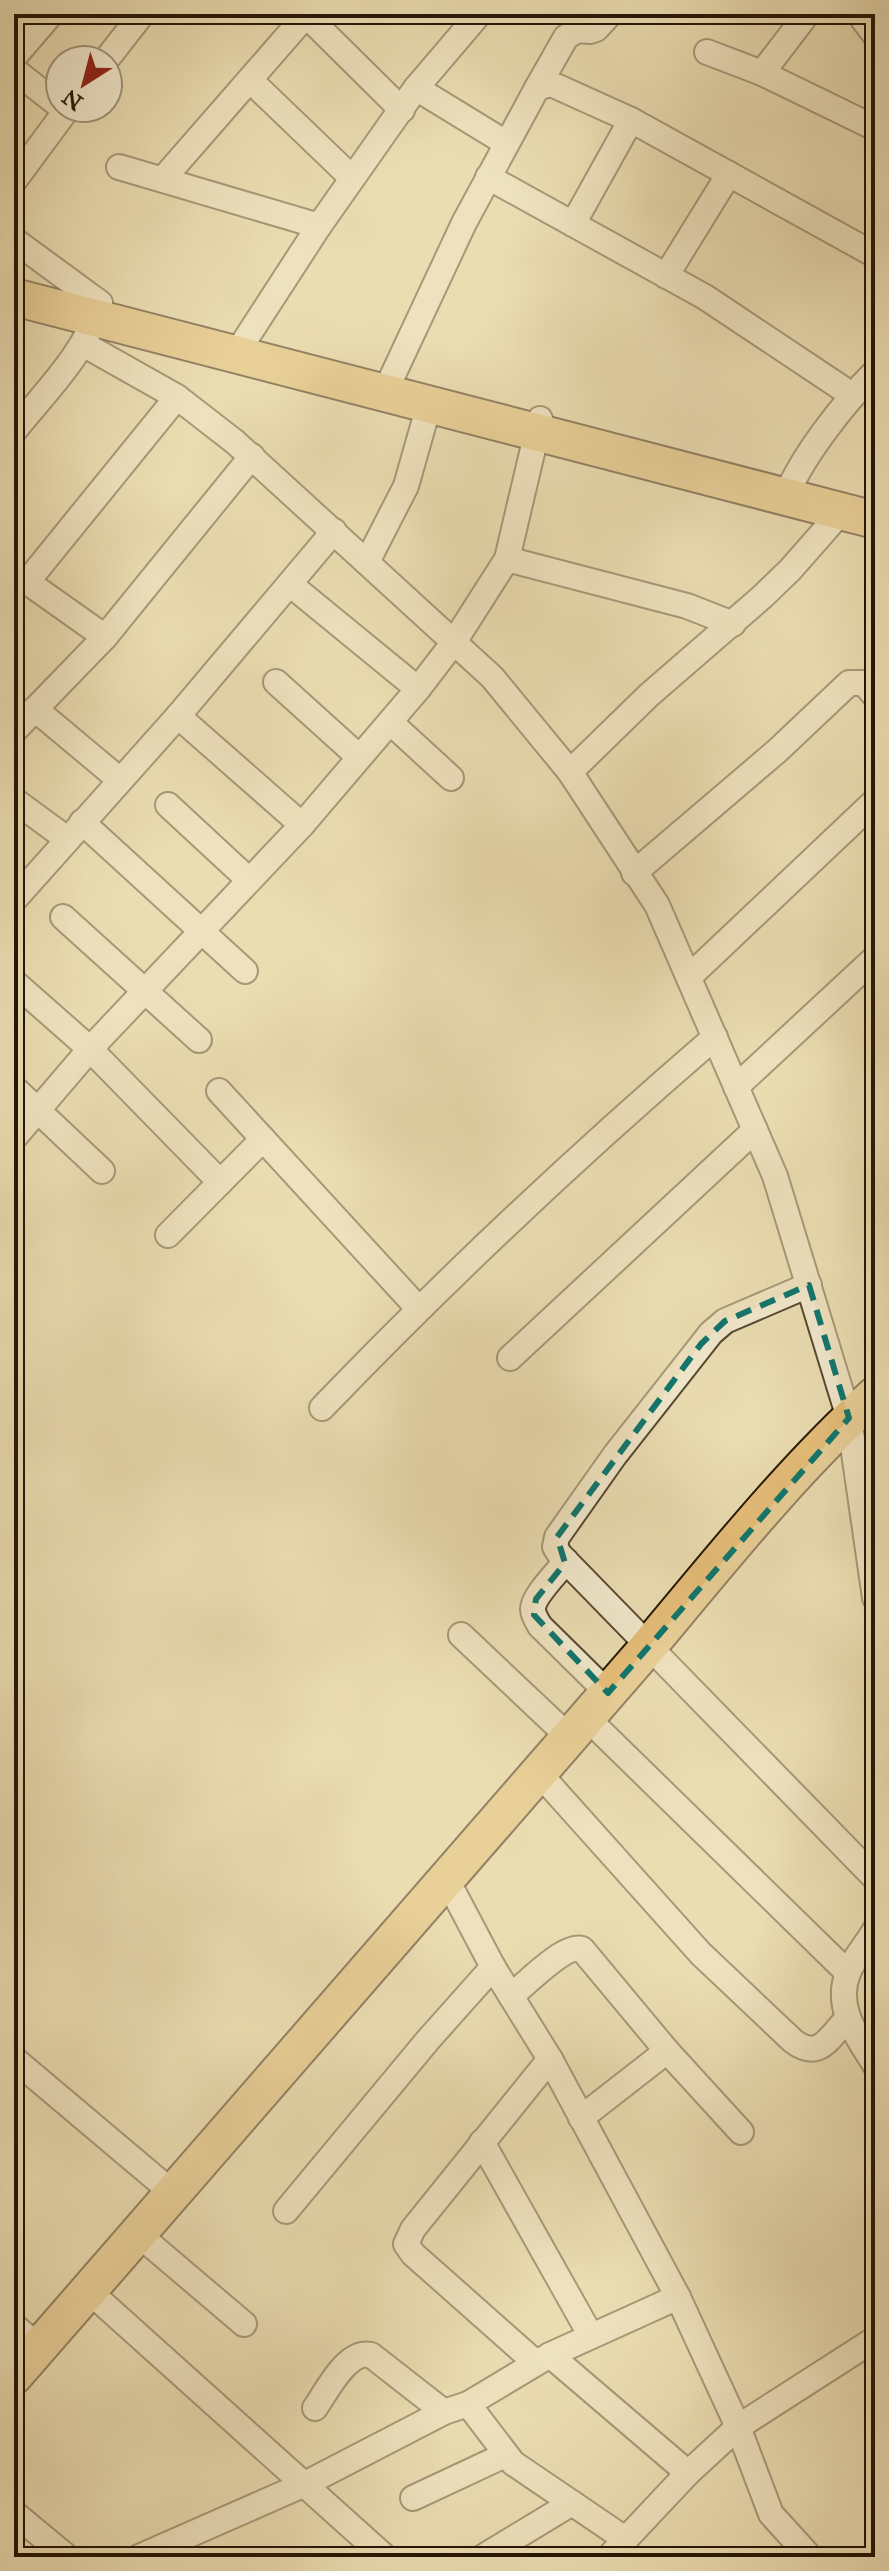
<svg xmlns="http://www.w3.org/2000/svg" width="889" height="2571" font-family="'IM FELL Great Primer',serif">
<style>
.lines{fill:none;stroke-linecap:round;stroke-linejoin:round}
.minor-casing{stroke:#564730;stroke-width:28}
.highway-casing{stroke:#241505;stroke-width:40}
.minor{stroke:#f2e9cd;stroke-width:24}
.highway{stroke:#e6be79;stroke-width:36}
.marked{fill:none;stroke:#0f766e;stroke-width:6;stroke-dasharray:16 10;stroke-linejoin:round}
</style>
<rect width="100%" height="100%" fill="#ebddb2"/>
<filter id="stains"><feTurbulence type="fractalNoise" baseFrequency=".0025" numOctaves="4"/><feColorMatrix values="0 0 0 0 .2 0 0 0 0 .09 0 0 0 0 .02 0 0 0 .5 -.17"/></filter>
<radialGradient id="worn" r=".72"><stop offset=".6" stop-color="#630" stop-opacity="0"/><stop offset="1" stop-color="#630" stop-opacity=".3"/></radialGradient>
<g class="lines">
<defs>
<g id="minor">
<path d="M 305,14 L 402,110"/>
<path d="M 859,14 L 875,35"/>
<path d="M 707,52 L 762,73 L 875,128"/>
<path d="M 14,57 L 51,14"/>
<path d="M 106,60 L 142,14"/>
<path d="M 14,70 L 60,106"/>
<path d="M 762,73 L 807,14"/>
<path d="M 250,80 L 352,178"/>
<path d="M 416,88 L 506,143"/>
<path d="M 537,88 L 566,37 L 578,30 L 590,31 L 596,29 L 610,14"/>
<path d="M 119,167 L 319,226"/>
<path d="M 488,177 L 705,297 L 852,395"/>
<path d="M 163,179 L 306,15"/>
<path d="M 14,181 L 68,108"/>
<path d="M 573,224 L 631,120"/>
<path d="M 14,240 L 100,303 C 87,352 45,392 14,431"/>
<path d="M 666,276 L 729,174"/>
<path d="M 83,344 L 177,397 L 235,442 L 492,677 L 570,772 L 657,905 L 775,1176 L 849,1418 L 875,1598"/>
<path d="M 236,354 L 319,226 L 416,88 L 479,14"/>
<path d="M 384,394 L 464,223 L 537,88 L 550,84 L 558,87 L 631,120 L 875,255"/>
<path d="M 786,496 C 803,455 844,403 875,372"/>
<path d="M 507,559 L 687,606 L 733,624"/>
<path d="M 367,562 L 406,486 L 429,405"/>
<path d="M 16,574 L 105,637"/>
<path d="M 27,582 L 177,397"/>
<path d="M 291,585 L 418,689"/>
<path d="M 276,682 L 359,757"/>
<path d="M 35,709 L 120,780"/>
<path d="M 178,716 L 302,825"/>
<path d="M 390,722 L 451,778"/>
<path d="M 14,731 L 105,637 L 252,456"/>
<path d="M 570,772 L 649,695 L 762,597 L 790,570 L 841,512"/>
<path d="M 14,800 L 67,839"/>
<path d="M 168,805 L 249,880"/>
<path d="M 82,822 L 245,971"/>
<path d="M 634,873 L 777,751 L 849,683 L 864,683 L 875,696"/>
<path d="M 14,900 L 178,716 L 334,531"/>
<path d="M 63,917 L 199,1040"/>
<path d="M 689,977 L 875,801"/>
<path d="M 14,982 L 90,1049 L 220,1182"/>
<path d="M 736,1087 L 875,958"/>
<path d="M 14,1088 L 102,1171"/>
<path d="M 219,1091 L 418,1308"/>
<path d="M 14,1138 L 90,1049 L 302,825 L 418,689 L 454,642 L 507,559 L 540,419"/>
<path d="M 168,1235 L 263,1139"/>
<path d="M 809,1285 L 725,1321 L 711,1333 L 615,1455 L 557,1537 L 555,1547 L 560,1555 L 875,1878"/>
<path d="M 510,1358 L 755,1130"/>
<path d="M 322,1408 C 447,1278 578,1155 715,1037"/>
<path d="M 566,1561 C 558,1572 533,1596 533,1609 C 533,1615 537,1621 540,1626 L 608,1693"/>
<path d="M 461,1635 L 569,1737"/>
<path d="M 587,1718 L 848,1973"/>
<path d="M 538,1772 L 701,1954 L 793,2041 C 819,2061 829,2038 847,2019"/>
<path d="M 446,1878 L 493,1967 L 550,2059 L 678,2297 L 738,2427 L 875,2339"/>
<path d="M 875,1930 C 867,1944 854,1958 848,1973 C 834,2008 858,2037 875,2065"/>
<path d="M 511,1996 C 526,1984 564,1944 582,1949 L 667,2051 L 741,2132"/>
<path d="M 14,2059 L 174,2194"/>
<path d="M 581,2118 L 667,2051"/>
<path d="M 482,2142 L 591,2336"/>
<path d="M 286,2211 L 428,2040 L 493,1967"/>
<path d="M 138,2234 L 244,2324"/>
<path d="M 89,2291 L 385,2557"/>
<path d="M 14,2326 L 39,2347"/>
<path d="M 550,2355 L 688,2473"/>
<path d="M 536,2363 L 413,2254 L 406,2244 L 413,2229 L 550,2059"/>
<path d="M 468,2404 L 513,2463 L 625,2539"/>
<path d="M 315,2408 C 327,2391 347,2349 371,2355 L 444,2412"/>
<path d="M 413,2498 L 505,2455"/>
<path d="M 14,2513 L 67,2557"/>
<path d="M 139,2557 L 305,2484 L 444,2412 L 468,2404 L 550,2355 L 678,2297"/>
<path d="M 483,2557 L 572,2503"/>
<path d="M 609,2557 L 688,2473 L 738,2427 L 771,2514 L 810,2557"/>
</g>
<g id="highway">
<path d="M 14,297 L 875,520"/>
<path d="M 14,2376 L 648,1647 C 720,1561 792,1470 875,1395"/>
</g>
</defs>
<use href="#minor" class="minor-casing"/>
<use href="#highway" class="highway-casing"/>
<use href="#minor" class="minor"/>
<use href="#highway" class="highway"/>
</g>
<path d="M0 0H889V2571H0ZM 809,1285 L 849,1418 L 608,1693 L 534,1615 L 536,1599 L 565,1563 L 557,1537 L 701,1344 L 725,1321 Z" fill="#ebddb2" fill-opacity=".55" fill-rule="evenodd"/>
<path class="marked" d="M 809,1285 L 849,1418 L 608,1693 L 534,1615 L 536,1599 L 565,1563 L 557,1537 L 701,1344 L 725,1321 Z"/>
<rect width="889" height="2571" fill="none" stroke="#ebddb2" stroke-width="48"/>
<rect x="16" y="16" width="857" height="2539" fill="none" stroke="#241505" stroke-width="4"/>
<rect x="24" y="24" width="841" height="2523" fill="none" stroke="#241505" stroke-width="2"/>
<g transform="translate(84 84) rotate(216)"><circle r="38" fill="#f2e9cd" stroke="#a0947d" stroke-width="2"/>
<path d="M0-6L14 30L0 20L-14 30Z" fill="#8f2418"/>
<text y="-12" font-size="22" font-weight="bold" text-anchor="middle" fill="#241505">N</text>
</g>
<rect width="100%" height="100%" filter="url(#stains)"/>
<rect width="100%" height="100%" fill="url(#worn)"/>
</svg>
